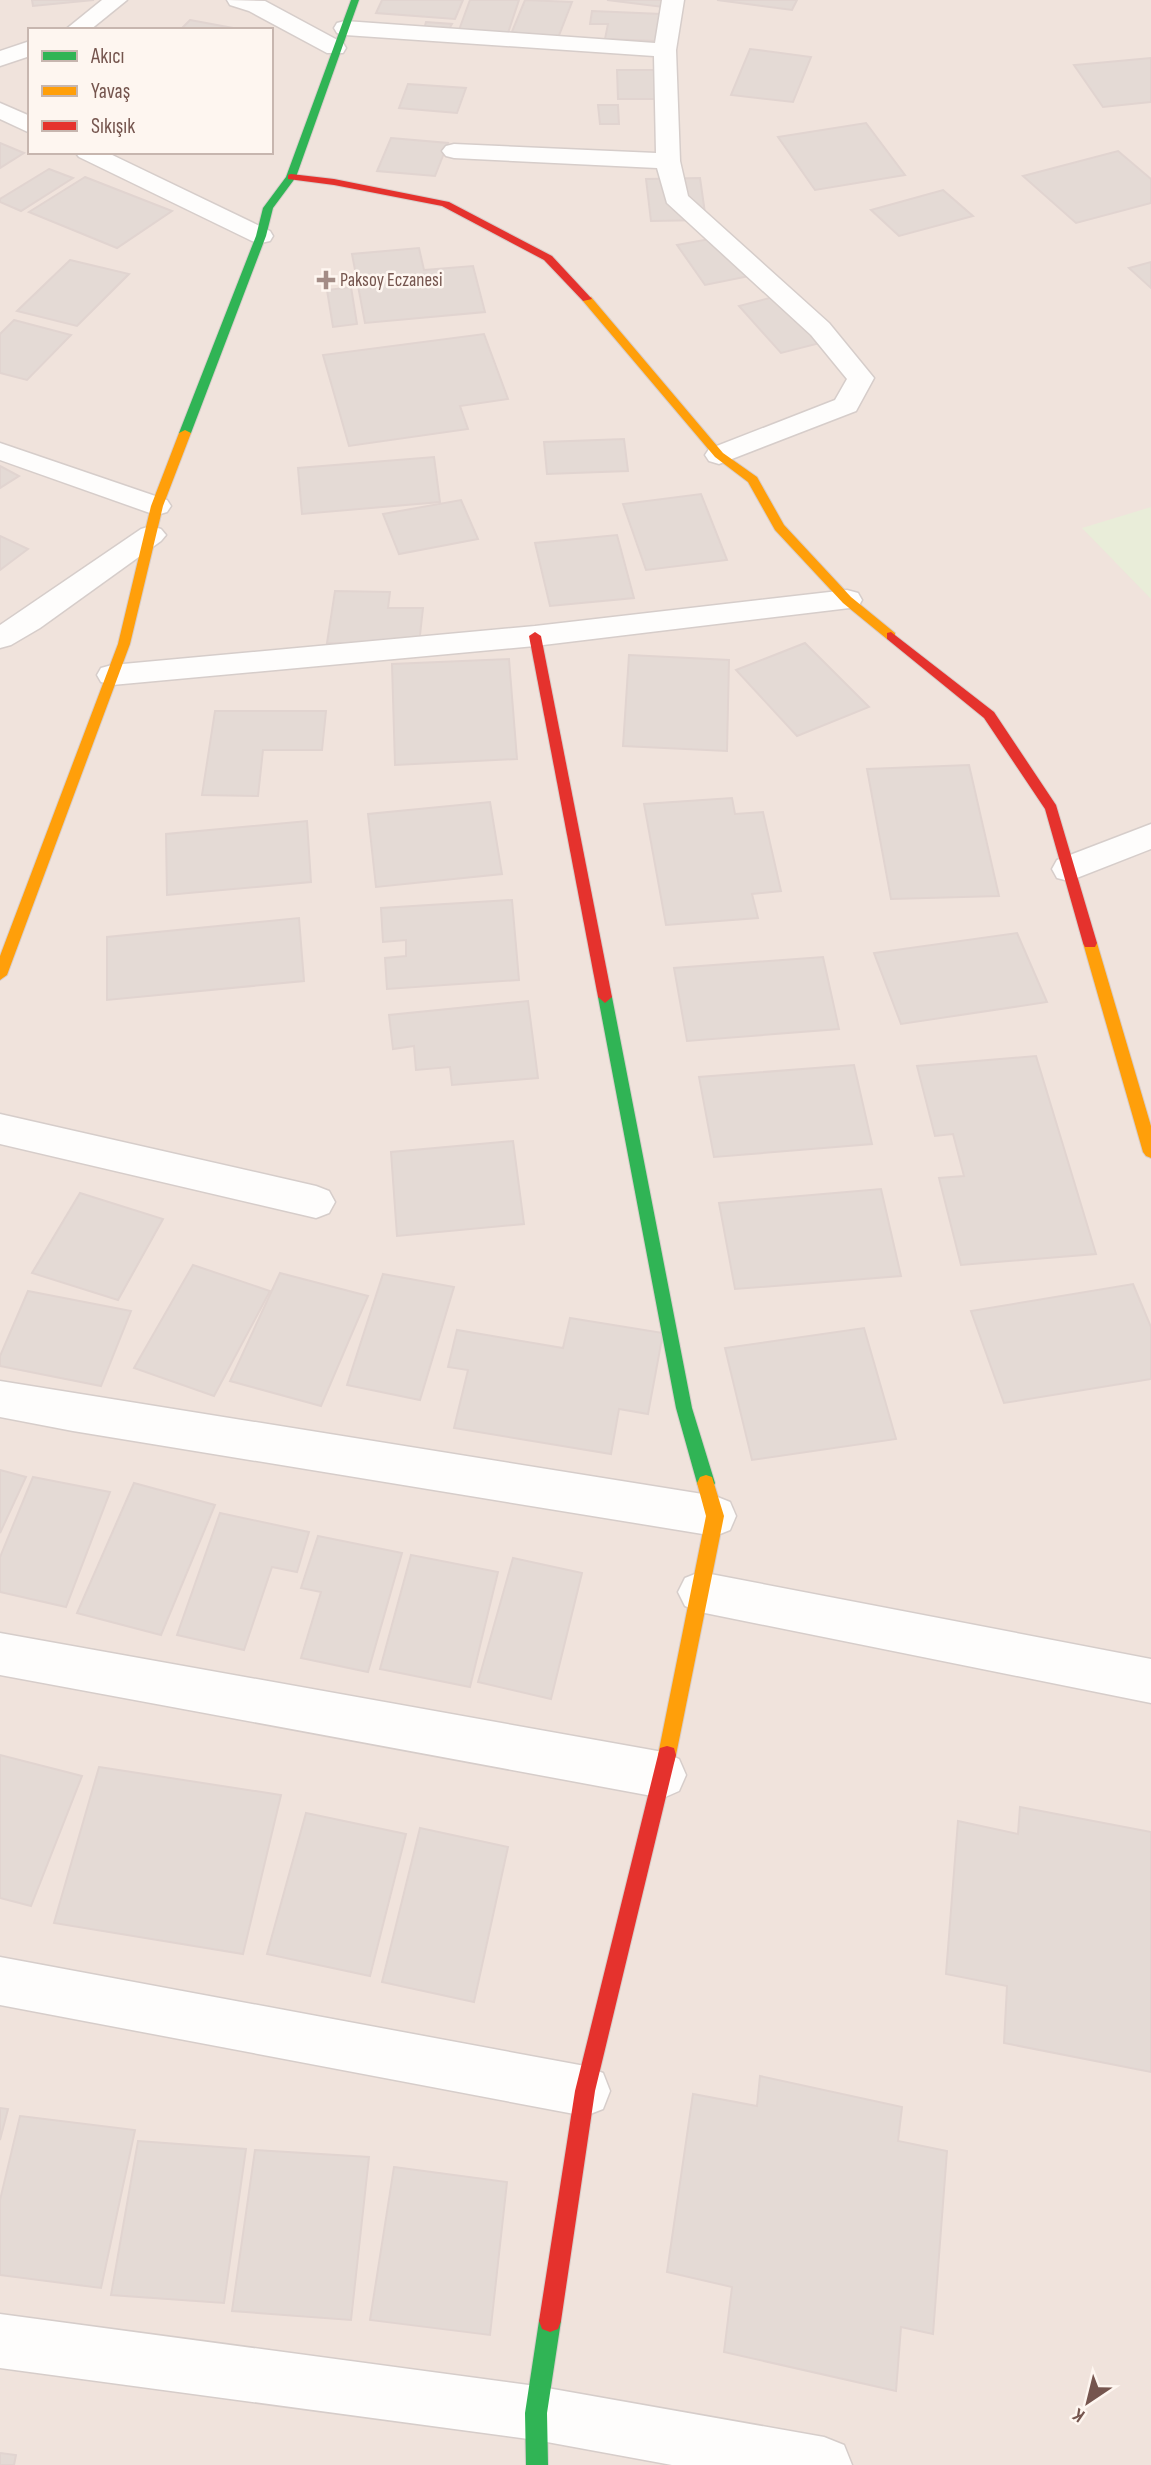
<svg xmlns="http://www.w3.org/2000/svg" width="1151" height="2465" font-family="'Sofia Sans Condensed',sans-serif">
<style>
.residential{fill:#f0e3dc;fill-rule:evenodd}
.green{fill:#e9edd9}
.building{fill:#e4dad5;stroke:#e1d4d0;stroke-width:2}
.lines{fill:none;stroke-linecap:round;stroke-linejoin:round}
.street-casing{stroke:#d6cdca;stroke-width:3}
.fast-casing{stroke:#d7cdca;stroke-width:2}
.slow-casing{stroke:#d7cdca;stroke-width:2}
.jam-casing{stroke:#d7cdca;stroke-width:2}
.street{fill:#fefdfc;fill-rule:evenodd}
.fast{fill:#30b455;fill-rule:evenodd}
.slow{fill:#ff9f0a;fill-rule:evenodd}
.jam{fill:#e5322d;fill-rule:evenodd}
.poi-dot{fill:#a38c86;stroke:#fef6f0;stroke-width:2.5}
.labels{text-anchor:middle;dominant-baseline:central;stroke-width:5;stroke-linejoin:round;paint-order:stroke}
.far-poi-label{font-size:19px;fill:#75554e;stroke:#fef6f0;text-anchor:start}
</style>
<rect width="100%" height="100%" fill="#f8f2ee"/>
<path class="residential" d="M 0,0 L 1151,0 L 1151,2465 L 0,2465 ZM 30,30 L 271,30 L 271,152 L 30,152 Z"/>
<path class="green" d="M 1151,507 L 1151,599 L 1082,528 Z"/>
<g class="building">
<path d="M 32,0 L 94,0 L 33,6 Z"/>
<path d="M 382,0 L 463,0 L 455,19 L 376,13 Z"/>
<path d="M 470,0 L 519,0 L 508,33 L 459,30 Z"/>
<path d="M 525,0 L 572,2 L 558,38 L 511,34 Z"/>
<path d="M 607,0 L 666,0 L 663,7 Z"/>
<path d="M 717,0 L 797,0 L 792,10 Z"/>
<path d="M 592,11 L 661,14 L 657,41 L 605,39 L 608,24 L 590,24 Z"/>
<path d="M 190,20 L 244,30 L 180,30 Z"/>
<path d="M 426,22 L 452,24 L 448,31 L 424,29 Z"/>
<path d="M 750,49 L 811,57 L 793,102 L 731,95 Z"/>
<path d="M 1151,58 L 1151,102 L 1103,107 L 1074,65 Z"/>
<path d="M 617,70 L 657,70 L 659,99 L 618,99 Z"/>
<path d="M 408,84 L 466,88 L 457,113 L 399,108 Z"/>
<path d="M 598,105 L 618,105 L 619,124 L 600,124 Z"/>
<path d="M 866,123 L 905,175 L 815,190 L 778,137 Z"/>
<path d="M 391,138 L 448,143 L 435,176 L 377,171 Z"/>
<path d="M 0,143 L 24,153 L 0,168 Z"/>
<path d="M 1118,151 L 1151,179 L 1151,203 L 1076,223 L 1023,176 Z"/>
<path d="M 49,169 L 73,178 L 21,211 L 0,202 L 0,199 Z"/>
<path d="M 85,177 L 172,211 L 117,248 L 29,212 Z"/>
<path d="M 700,178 L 706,220 L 651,221 L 646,179 Z"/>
<path d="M 943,190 L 973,216 L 899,236 L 871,210 Z"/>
<path d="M 726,236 L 754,275 L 705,285 L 677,245 Z"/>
<path d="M 419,248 L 424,270 L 473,266 L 485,312 L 365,323 L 352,254 Z"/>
<path d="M 70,260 L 129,274 L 77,326 L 17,311 Z"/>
<path d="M 1151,262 L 1151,288 L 1129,268 Z"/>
<path d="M 351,287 L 357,324 L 333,327 L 327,290 Z"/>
<path d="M 781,295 L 824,342 L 781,353 L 739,306 Z"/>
<path d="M 14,320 L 71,335 L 27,380 L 0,373 L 0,334 Z"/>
<path d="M 484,334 L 508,399 L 460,406 L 468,429 L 349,446 L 323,355 Z"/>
<path d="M 624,439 L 628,471 L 547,474 L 544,442 Z"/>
<path d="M 434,457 L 440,502 L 302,514 L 298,468 Z"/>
<path d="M 0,466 L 19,476 L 0,488 Z"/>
<path d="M 701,494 L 727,560 L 646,570 L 623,504 Z"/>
<path d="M 461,500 L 478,539 L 399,554 L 383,514 Z"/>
<path d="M 617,535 L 634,598 L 550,606 L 535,543 Z"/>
<path d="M 0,536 L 28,549 L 0,570 Z"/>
<path d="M 335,591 L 390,592 L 388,608 L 423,608 L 419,644 L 327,643 Z"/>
<path d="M 805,643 L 869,707 L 797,736 L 736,670 Z"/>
<path d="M 629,655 L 729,660 L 727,751 L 623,746 Z"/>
<path d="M 509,659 L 517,759 L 395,765 L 392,664 Z"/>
<path d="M 215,711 L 326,711 L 322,750 L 263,750 L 258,796 L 202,795 Z"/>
<path d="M 969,765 L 999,896 L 891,899 L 867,769 Z"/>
<path d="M 732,798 L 735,814 L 763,812 L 781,891 L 752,894 L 758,918 L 666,925 L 644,804 Z"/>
<path d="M 490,802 L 502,874 L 376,887 L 368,814 Z"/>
<path d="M 307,821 L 311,882 L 167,895 L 166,834 Z"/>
<path d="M 512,900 L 519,980 L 387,989 L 385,958 L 406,956 L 406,940 L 383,942 L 381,908 Z"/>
<path d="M 299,918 L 304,981 L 107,1000 L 107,937 Z"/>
<path d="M 1017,933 L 1047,1002 L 901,1024 L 874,953 Z"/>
<path d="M 823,957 L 839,1029 L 687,1041 L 674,968 Z"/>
<path d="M 528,1001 L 538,1078 L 452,1085 L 450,1067 L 416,1070 L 414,1046 L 393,1049 L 389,1015 Z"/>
<path d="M 1036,1056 L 1096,1254 L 961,1265 L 939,1178 L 964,1176 L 953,1134 L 935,1136 L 917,1066 Z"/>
<path d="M 854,1065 L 872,1144 L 714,1157 L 699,1077 Z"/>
<path d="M 513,1141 L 524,1224 L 397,1236 L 391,1152 Z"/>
<path d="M 881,1189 L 901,1276 L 735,1289 L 719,1203 Z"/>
<path d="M 80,1193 L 163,1219 L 118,1300 L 32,1273 Z"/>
<path d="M 193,1265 L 270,1291 L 214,1396 L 134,1368 Z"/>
<path d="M 280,1273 L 368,1296 L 321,1406 L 230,1381 Z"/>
<path d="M 383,1274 L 454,1287 L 420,1400 L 347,1385 Z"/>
<path d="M 1133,1284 L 1151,1327 L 1151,1379 L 1004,1403 L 971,1311 Z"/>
<path d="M 28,1291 L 131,1311 L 101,1386 L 0,1366 L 0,1356 Z"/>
<path d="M 570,1318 L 663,1333 L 648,1414 L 619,1409 L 611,1454 L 454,1428 L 468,1370 L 448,1367 L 457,1330 L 563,1348 Z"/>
<path d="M 864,1328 L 896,1439 L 752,1460 L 725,1348 Z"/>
<path d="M 0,1470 L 26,1477 L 0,1533 Z"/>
<path d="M 33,1477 L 110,1492 L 66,1607 L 0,1592 L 0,1557 Z"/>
<path d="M 134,1483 L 215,1505 L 161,1635 L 77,1613 Z"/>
<path d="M 220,1513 L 309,1532 L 297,1572 L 272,1567 L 244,1650 L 177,1635 Z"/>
<path d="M 318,1536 L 402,1553 L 368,1672 L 301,1658 L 321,1592 L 301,1588 Z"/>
<path d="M 411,1555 L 498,1572 L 470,1687 L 380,1669 Z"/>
<path d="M 513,1558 L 582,1573 L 551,1699 L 478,1682 Z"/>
<path d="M 0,1755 L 82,1776 L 31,1906 L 0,1898 Z"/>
<path d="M 99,1767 L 281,1795 L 243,1954 L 54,1923 Z"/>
<path d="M 1020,1807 L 1151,1832 L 1151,2072 L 1004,2043 L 1007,1986 L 946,1974 L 958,1821 L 1018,1834 Z"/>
<path d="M 306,1813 L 406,1834 L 370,1976 L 267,1954 Z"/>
<path d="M 420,1828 L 508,1847 L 474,2002 L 382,1982 Z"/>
<path d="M 760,2076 L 902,2107 L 898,2141 L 947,2151 L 933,2334 L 901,2327 L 896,2391 L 724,2352 L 732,2287 L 667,2272 L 693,2094 L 757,2106 Z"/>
<path d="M 0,2108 L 8,2109 L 0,2140 Z"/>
<path d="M 20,2116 L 135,2130 L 101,2288 L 0,2275 L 0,2200 Z"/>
<path d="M 138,2141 L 246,2149 L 224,2303 L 111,2295 Z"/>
<path d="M 255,2150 L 369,2157 L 351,2320 L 232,2311 Z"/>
<path d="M 394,2167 L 507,2182 L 490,2335 L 370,2320 Z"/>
<path d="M 0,2453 L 16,2455 L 14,2465 L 0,2465 Z"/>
</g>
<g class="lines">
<defs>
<g id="street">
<path d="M 102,0 L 127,0 L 90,30 L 65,30 Z"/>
<path d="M 227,0 L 265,1 L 343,43 L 346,48 L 343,53 L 327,53 L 249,11 L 230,5 Z"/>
<path d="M 662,0 L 684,0 L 676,50 L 680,161 L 688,196 L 829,323 L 874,378 L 856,411 L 719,464 L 709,461 L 705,455 L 709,449 L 835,400 L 847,379 L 811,335 L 667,203 L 657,168 L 454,158 L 446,156 L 442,151 L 446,146 L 454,144 L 656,153 L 654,56 L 345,35 L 337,33 L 334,28 L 337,23 L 345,21 L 655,43 Z"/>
<path d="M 30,41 L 30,56 L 0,66 L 0,51 Z"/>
<path d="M 0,103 L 30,116 L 30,133 L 0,119 Z"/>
<path d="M 75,152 L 106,152 L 270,231 L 273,236 L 270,241 L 261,243 L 252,241 L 79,157 Z"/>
<path d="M 0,443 L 167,500 L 171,506 L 167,512 L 157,515 L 147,512 L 0,460 Z"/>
<path d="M 151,526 L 161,529 L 166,535 L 161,541 L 40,628 L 11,645 L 0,648 L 0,625 L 141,529 Z"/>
<path d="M 847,590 L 858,593 L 862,600 L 858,607 L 535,646 L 112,685 L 101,682 L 97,675 L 101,668 L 112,665 L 535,626 Z"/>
<path d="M 1151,824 L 1151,849 L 1069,881 L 1057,878 L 1052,869 L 1057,860 Z"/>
<path d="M 0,1114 L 316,1186 L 329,1191 L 335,1202 L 329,1213 L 316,1218 L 0,1144 Z"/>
<path d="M 0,1381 L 715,1496 L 730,1502 L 736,1516 L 730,1530 L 715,1536 L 73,1431 L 0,1417 Z"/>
<path d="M 700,1572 L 1151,1659 L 1151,1703 L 700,1612 L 685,1606 L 678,1592 L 685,1578 Z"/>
<path d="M 0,1633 L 663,1752 L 679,1759 L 686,1775 L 679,1791 L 663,1798 L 0,1675 Z"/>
<path d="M 0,1957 L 585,2066 L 603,2073 L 610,2091 L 603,2109 L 585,2116 L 0,2005 Z"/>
<path d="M 0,2314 L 536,2386 L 824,2437 L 844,2445 L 852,2465 L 672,2465 L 536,2440 L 0,2368 Z"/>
</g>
<g id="fast">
<path d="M 351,0 L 359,0 L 296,177 L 273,208 L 266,236 L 191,433 L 181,435 L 179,433 L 256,236 L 263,208 L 286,177 Z"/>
<path d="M 605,991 L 612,997 L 692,1408 L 715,1483 L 712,1489 L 706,1491 L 700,1489 L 697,1483 L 676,1408 L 598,997 Z"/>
<path d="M 550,2310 L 558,2313 L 561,2321 L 547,2413 L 548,2465 L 526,2465 L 525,2413 L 539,2321 L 542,2313 Z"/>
</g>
<g id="slow">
<path d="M 583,297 L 591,297 L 723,453 L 757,477 L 784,525 L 851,597 L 895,633 L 895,639 L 887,639 L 843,603 L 775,530 L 748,482 L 715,457 L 583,301 Z"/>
<path d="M 185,430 L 191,433 L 163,506 L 130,644 L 7,975 L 0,980 L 0,956 L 118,644 L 151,506 L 179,433 Z"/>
<path d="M 1090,938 L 1097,943 L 1151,1126 L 1151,1158 L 1146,1156 L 1143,1152 L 1083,943 Z"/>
<path d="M 706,1475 L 712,1477 L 724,1516 L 676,1755 L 674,1762 L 667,1764 L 660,1762 L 658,1755 L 706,1516 L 697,1483 L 700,1477 Z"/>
</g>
<g id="jam">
<path d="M 291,174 L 334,179 L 449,202 L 552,256 L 592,299 L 583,301 L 544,260 L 442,206 L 334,185 L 288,179 L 288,175 Z"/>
<path d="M 535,632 L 541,636 L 612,997 L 605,1003 L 598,997 L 529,636 Z"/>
<path d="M 891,632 L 994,712 L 1056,805 L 1097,943 L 1095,947 L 1085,947 L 1083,943 L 1045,809 L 984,718 L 887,639 L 887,633 Z"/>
<path d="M 667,1746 L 674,1748 L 676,1755 L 595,2091 L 561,2321 L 558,2329 L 550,2332 L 542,2329 L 539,2321 L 575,2091 L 658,1755 L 660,1748 Z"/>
</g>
</defs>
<use href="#street" class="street-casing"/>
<use href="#fast" class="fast-casing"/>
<use href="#slow" class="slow-casing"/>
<use href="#jam" class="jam-casing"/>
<use href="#street" class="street"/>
<use href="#fast" class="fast"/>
<use href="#slow" class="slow"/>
<use href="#jam" class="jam"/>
</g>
<path class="poi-dot" d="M322.5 269.5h7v7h7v7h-7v7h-7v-7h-7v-7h7z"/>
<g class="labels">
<g class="far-poi-label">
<text x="340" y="280">Paksoy Eczanesi</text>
</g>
</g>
<rect x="28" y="28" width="245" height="126" fill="#fef6f0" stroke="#c7b6af" stroke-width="2"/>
<rect x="42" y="51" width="35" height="10" fill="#30b455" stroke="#c7b6af" stroke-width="2"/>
<text x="91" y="63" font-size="21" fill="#75554e">Akıcı</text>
<rect x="42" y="86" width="35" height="10" fill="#ff9f0a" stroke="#c7b6af" stroke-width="2"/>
<text x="91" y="98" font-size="21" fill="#75554e">Yavaş</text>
<rect x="42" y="121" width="35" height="10" fill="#e5322d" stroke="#c7b6af" stroke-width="2"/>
<text x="91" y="133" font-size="21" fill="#75554e">Sıkışık</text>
<g transform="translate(1088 2402) rotate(215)" stroke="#fef6f0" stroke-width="5" paint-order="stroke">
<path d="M0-5L12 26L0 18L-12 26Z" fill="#75554e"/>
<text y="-10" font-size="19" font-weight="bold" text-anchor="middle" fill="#75554e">K</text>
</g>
</svg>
